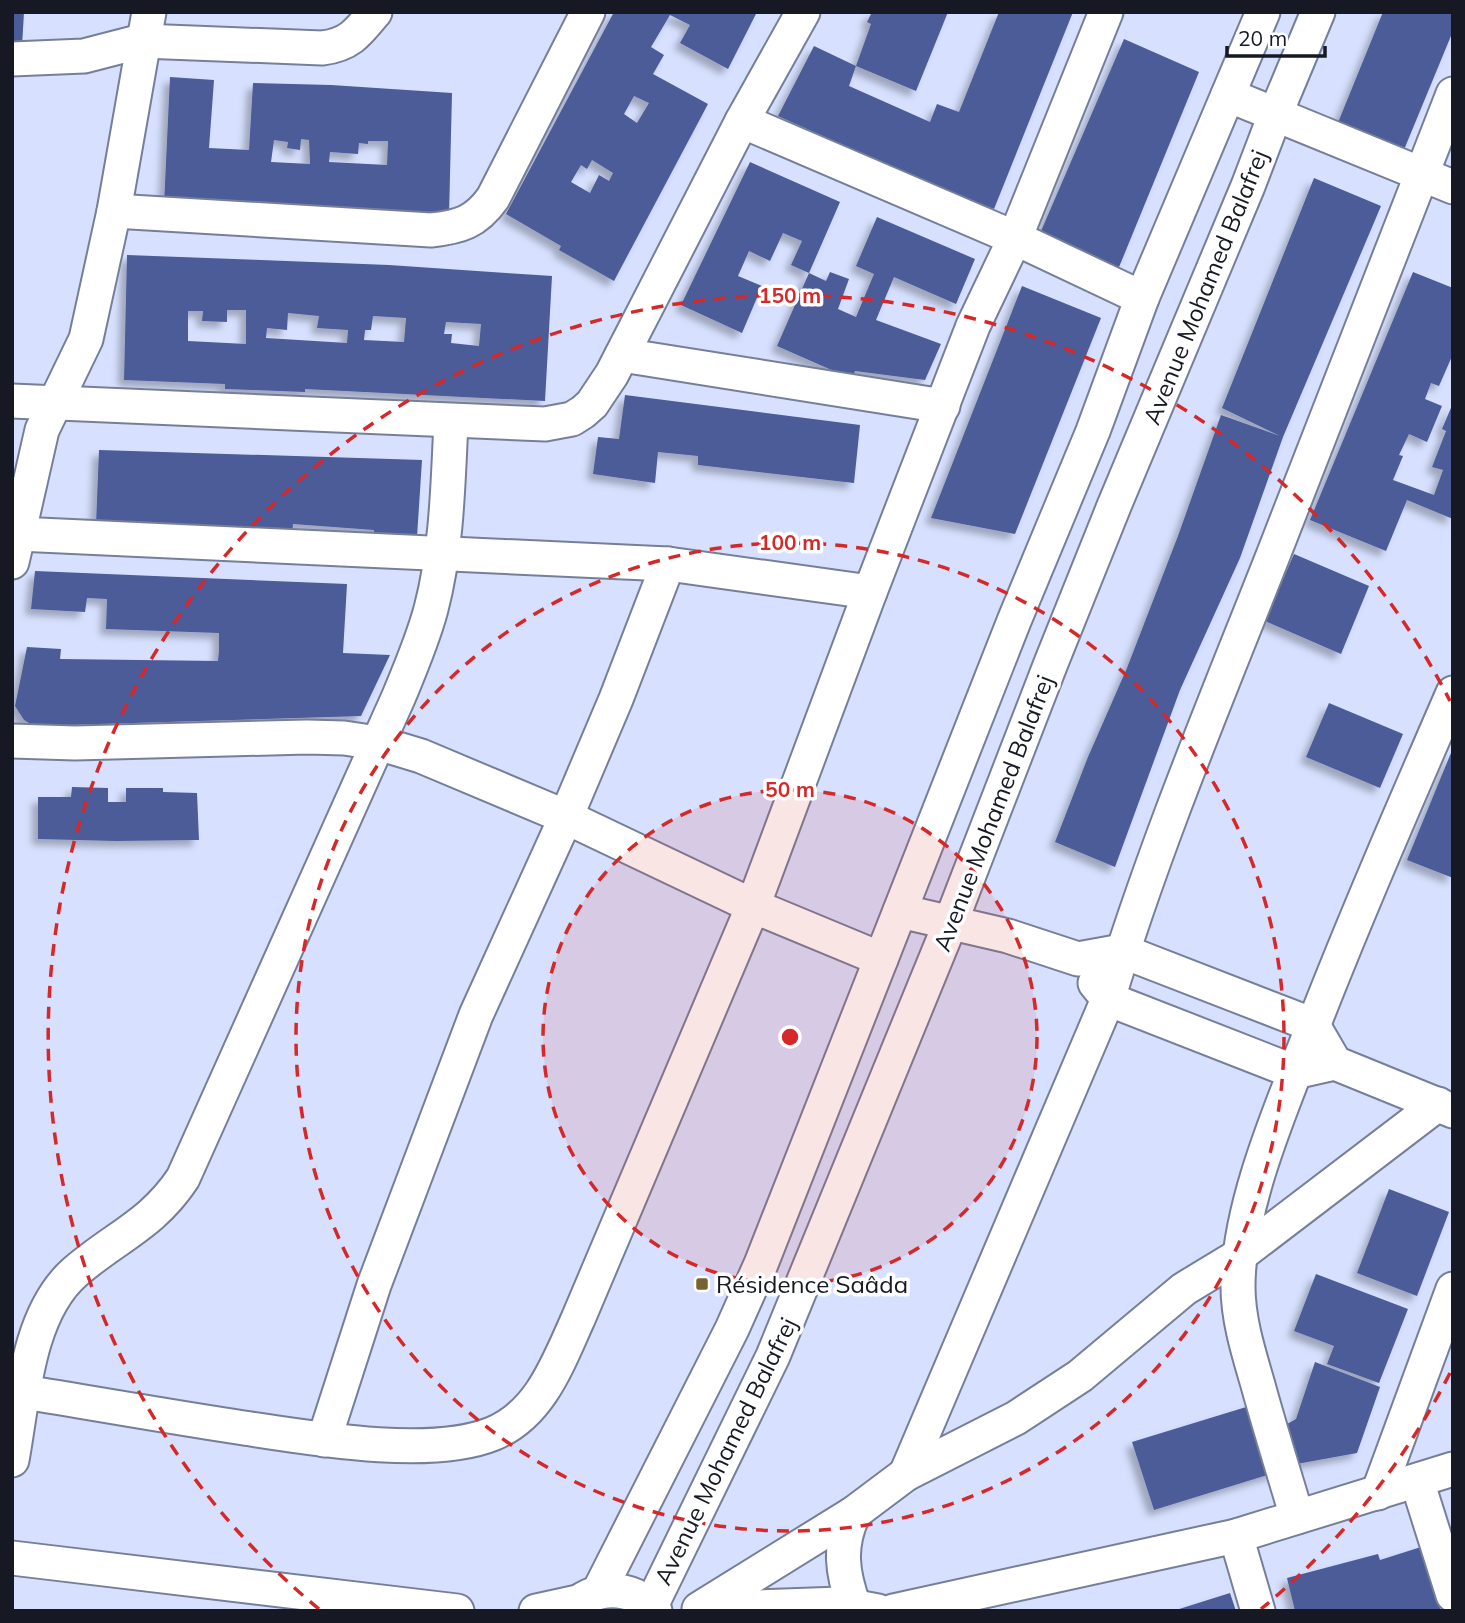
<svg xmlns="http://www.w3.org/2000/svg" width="1465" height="1623" font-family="Mulish,sans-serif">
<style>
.building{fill:#4b5b98;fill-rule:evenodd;filter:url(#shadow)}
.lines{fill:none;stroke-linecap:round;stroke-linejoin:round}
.minor-casing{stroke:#767f99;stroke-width:37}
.minor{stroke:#fff;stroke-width:33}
.ring{fill:none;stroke:#d62828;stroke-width:3.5;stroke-dasharray:12 9}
.poi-dot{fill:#766533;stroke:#fff;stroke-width:2.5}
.labels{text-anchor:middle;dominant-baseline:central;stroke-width:7;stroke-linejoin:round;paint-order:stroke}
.street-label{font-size:24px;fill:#161923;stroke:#fff}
.poi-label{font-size:24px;fill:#161923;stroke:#fff;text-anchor:start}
.centre{fill:#d62828;stroke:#fff;stroke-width:3.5}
.ring-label{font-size:21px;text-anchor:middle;font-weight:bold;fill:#d62828;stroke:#fff;stroke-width:7;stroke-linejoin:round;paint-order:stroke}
</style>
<defs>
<filter id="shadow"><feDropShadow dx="-6" dy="6" stdDeviation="3.5" flood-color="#0004"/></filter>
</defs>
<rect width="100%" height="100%" fill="#d7e1ff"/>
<g class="building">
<path d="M 12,12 L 24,12 L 22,47 L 12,46 Z"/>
<path d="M 614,12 L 757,12 L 728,69 L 680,43 L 690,25 L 670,15 L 651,47 L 664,55 L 653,74 L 708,104 L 614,281 L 559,250 L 561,246 L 506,214 ZM 634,96 L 649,103 L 637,123 L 624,114 ZM 592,160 L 613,173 L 609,181 L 599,175 L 590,193 L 571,182 L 581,165 L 587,169 Z"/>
<path d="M 872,12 L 948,12 L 916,91 L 856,66 L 871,24 L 867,22 Z"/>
<path d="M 999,12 L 1073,12 L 994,209 L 908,174 L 778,116 L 814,46 L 856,66 L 849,86 L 930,122 L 937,104 L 959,112 Z"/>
<path d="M 1383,12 L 1453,12 L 1453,31 L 1401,157 L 1335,130 Z"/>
<path d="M 1124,39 L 1199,72 L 1117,272 L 1038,238 Z"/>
<path d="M 170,77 L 214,80 L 209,148 L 249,150 L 253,83 L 331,85 L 452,93 L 449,216 L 164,205 ZM 301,139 L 309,140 L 310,164 L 271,162 L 274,140 L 288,142 L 287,148 L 300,150 ZM 368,141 L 388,141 L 387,165 L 329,162 L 330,152 L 358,154 L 359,143 L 368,144 Z"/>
<path d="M 750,162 L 840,202 L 809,273 L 791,265 L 802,241 L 783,233 L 770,261 L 749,251 L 738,276 L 762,286 L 742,333 L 681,305 Z"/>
<path d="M 1314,178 L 1381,206 L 1283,437 L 1240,558 L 1180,690 L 1115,867 L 1055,842 L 1088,757 L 1127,668 L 1178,536 L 1221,415 L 1280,436 L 1222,408 Z"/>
<path d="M 877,217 L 975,259 L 956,304 L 894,277 L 881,308 L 876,320 L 941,344 L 925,380 L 855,371 L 852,379 L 777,346 L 809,273 L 826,281 L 830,272 L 849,279 L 838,309 L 856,317 L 874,274 L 856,266 Z"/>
<path d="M 127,255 L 389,265 L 552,276 L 545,401 L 305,389 L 305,392 L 225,389 L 225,384 L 124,380 ZM 227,310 L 246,310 L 246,344 L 188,341 L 188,311 L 203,311 L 202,321 L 227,322 ZM 288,313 L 319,316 L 317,328 L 348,330 L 347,343 L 266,338 L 267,328 L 287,330 ZM 373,316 L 406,318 L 404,342 L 364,340 L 365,330 L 371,330 ZM 446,322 L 481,324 L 479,346 L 451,343 L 452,334 L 444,334 Z"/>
<path d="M 1413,272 L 1453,288 L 1453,354 L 1439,386 L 1431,383 L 1425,399 L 1442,406 L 1427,442 L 1409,434 L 1399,455 L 1403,456 L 1393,480 L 1434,495 L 1443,470 L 1432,467 L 1446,431 L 1442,429 L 1453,403 L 1453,519 L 1407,500 L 1386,551 L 1310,520 Z"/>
<path d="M 1022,286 L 1101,318 L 1015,534 L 931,518 Z"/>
<path d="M 625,395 L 860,425 L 854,483 L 698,465 L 698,456 L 658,452 L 655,483 L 593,474 L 598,437 L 619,439 Z"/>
<path d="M 99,450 L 422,460 L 417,537 L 374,536 L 374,530 L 293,524 L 292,536 L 96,525 Z"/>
<path d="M 1294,554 L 1369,586 L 1341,654 L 1265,621 Z"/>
<path d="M 35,571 L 347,584 L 343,653 L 390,655 L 361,716 L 34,726 L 24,720 L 15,706 L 27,647 L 61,649 L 60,659 L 218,661 L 219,650 L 219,633 L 106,629 L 107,599 L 87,598 L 85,612 L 31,609 Z"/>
<path d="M 1329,703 L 1403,734 L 1380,788 L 1306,757 Z"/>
<path d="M 1453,748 L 1453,878 L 1407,860 Z"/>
<path d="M 72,787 L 108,788 L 108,802 L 126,802 L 126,788 L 163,788 L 163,792 L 197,793 L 199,840 L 116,841 L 38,839 L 38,797 L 71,797 Z"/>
<path d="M 1389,1189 L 1449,1212 L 1417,1296 L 1357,1273 Z"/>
<path d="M 1316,1274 L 1408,1309 L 1379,1383 L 1327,1364 L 1334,1346 L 1294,1331 Z"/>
<path d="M 1315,1362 L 1380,1387 L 1357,1453 L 1291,1465 L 1282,1427 L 1296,1419 Z"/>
<path d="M 1256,1404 L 1277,1472 L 1154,1510 L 1132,1442 Z"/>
<path d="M 1421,1547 L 1441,1611 L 1295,1611 L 1287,1578 L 1378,1554 L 1380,1560 Z"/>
<path d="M 1230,1593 L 1236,1611 L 1177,1611 L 1176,1610 Z"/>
</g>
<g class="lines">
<defs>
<g id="minor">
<path d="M 12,59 L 84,56 L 142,41 L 322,48 C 349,45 358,33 375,12"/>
<path d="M 1228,95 L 1453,187"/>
<path d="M 742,121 L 1015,238 L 1142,298"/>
<path d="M 114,211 L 431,230 C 460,227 476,222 493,198 L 588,12"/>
<path d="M 622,355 L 943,406"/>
<path d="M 12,401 L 545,424 L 572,419 L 583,412 L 592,404 L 612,374 L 742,121 L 803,12"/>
<path d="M 18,534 L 668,564 L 870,592"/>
<path d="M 12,562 L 42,430 L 86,339 L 114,211 L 149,12"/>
<path d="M 12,741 L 75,743 L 307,737 L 344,738 L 378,743 L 421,756 L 566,817 L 753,906 L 881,959"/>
<path d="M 900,911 L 1008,936 L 1078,959 L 1122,951 L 1313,1025 L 1335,1063"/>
<path d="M 1095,983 L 1108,999 L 1295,1072 L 1335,1063 L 1453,1111"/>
<path d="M 24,1392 C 98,1404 171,1417 244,1428 C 310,1438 430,1459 492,1434 C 540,1415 558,1363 578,1319 L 753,906 L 870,592 L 973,326 L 1015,238 L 1106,12"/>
<path d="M 324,1440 L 374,1285 L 476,1015 L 566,817 L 616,699 L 668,564"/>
<path d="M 12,1460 C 23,1400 27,1314 75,1272 C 115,1237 152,1225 183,1178 L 399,696 C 411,667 423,639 431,609 C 447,548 448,484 451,421"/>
<path d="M 906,1474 L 1108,999 C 1154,847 1216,700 1274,553 C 1335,400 1394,247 1453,94"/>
<path d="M 1417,1481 L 1453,1595"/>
<path d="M 1378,1493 L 1453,1289"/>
<path d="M 854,1513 C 838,1546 842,1573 854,1606"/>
<path d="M 1297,1517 C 1284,1473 1270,1429 1258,1385 C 1249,1354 1238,1320 1238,1287 C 1238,1208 1279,1113 1308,1039 C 1353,923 1403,808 1453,693"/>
<path d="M 1236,1536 L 1258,1611"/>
<path d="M 12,1558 L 457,1611"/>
<path d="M 599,1591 L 732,1329 L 761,1264 L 1014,621 L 1093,431 L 1142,298 L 1263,12"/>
<path d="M 651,1606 L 773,1356 L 950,924 L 1051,663 L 1114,506 L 1248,186 L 1275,115 L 1318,12"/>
<path d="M 699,1609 L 854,1513 L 906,1474 L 1016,1418 L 1080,1376 L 1184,1289 L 1240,1255 L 1438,1104"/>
<path d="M 702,1609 L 840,1604 L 878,1611"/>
<path d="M 536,1611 L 577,1602"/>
<path d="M 569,1611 C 593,1584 632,1584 655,1611"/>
<path d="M 893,1611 L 1236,1536 L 1453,1469"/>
</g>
</defs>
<use href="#minor" class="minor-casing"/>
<use href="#minor" class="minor"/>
</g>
<circle cx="790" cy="1037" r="247" fill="#d62828" fill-opacity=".12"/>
<g class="ring">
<circle cx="790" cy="1037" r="247"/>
<circle cx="790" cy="1037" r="494"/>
<path d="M1450 1373A741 741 0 0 1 1261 1609M319 1609A741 741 0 1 1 1450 701"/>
</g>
<rect class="poi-dot" x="695" y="1277" width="14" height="14" rx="3.5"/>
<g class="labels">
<g class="street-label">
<text transform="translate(1205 287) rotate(-68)">Avenue Mohamed Balafrej</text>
<text transform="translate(993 813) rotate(-69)">Avenue Mohamed Balafrej</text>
<text transform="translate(725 1451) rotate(-64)">Avenue Mohamed Balafrej</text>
</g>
<g class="poi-label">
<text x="716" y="1284">Résidence Saâda</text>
</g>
</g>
<circle cx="790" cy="1037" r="10" class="centre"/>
<g class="ring-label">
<text x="790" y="303">150 m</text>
<text x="790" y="550">100 m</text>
<text x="790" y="797">50 m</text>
</g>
<rect width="1465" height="1623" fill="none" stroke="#161923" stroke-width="28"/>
<path d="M1227 46v10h98v-10" fill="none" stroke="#161923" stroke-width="3.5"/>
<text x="1238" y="46" font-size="21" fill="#161923" stroke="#ffffff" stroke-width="5" paint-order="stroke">20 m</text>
</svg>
